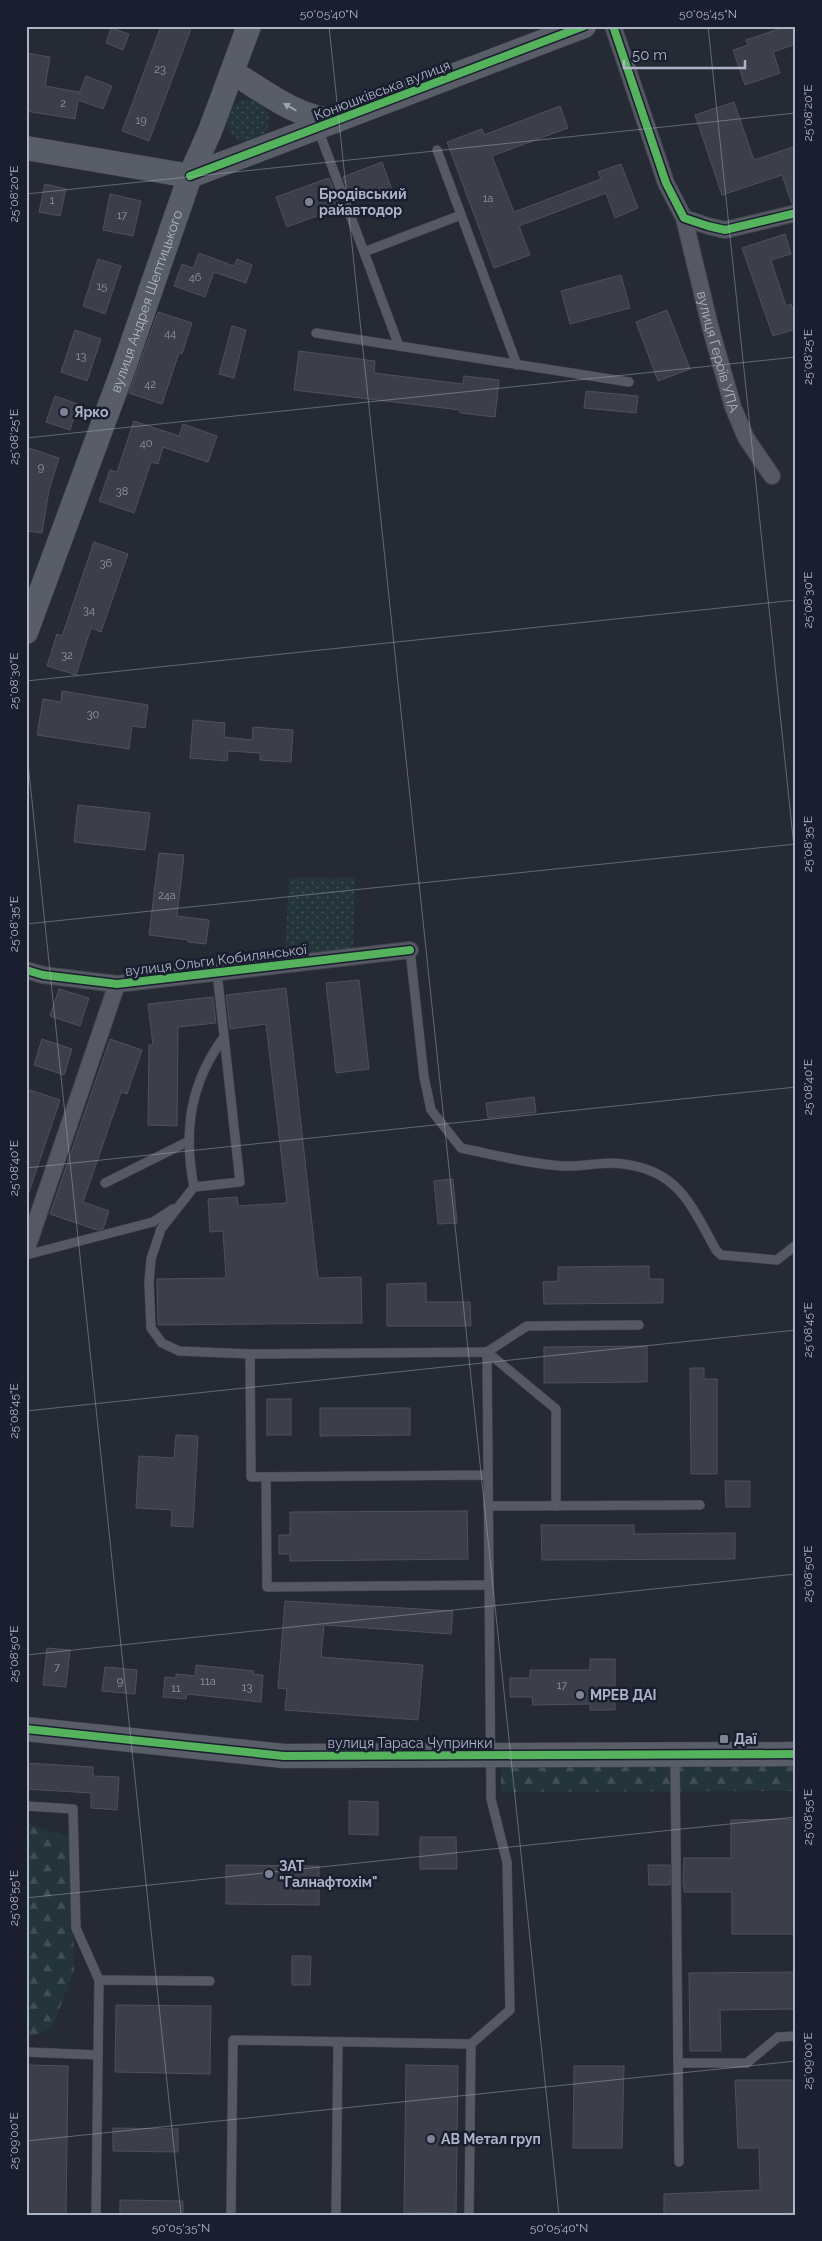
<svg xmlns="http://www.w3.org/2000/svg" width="822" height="2241" font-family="Raleway,sans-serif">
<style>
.grass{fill:url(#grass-dots)}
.forest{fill:url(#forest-firs)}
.building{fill:#3c3f4a;stroke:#4d515d}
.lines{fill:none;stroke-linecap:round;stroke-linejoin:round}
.lane-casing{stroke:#42454e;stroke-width:10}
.street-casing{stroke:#42454e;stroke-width:18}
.secondary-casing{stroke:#434752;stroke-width:25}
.lane{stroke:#565862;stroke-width:9}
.street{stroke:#565862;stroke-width:16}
.secondary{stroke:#595d68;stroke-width:24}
.cycleway-casing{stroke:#191f2f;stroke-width:11}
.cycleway{stroke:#56b35d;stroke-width:8}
.oneway{fill:#9da3b4}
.ticks{fill:none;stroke:#aeb4c7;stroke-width:1;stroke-opacity:0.45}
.poi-dot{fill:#7e8494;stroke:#191f2f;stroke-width:2}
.labels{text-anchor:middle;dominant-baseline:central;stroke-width:5;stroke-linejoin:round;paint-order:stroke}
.number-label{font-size:11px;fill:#9297a8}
.street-label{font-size:14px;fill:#aeb4c7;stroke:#191f2f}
.poi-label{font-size:14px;font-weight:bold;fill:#aeb4c7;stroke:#191f2f;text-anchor:start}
.neatline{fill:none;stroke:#aeb4c7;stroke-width:2}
.ticks-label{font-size:12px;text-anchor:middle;fill:#aeb4c7}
</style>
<defs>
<pattern id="grass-dots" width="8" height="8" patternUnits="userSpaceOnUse" patternTransform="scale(1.25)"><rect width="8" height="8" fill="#23343b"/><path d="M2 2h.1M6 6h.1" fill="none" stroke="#404f56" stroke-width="1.8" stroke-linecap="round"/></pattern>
<pattern id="forest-firs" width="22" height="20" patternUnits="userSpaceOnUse" patternTransform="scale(1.25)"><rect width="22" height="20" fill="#23343b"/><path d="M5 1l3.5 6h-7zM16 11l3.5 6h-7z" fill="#404f56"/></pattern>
</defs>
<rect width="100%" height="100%" fill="#262a35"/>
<g class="grass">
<circle cx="248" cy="121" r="21"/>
<path d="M 289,878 L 355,878 L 353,951 L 285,959 Z"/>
</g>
<g class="forest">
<path d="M 796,1765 L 796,1791 L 501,1792 L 501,1766 Z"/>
<path d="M 26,1823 L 72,1838 L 74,1971 L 52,2028 L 26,2039 Z"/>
</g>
<g class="building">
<path d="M 161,26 L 192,26 L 149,141 L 122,131 Z"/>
<path d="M 778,26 L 796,26 L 796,44 L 773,52 L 780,73 L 745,85 L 733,50 L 748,45 L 746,40 L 779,29 Z"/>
<path d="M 111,28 L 129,34 L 123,50 L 106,43 Z"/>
<path d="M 26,53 L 50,57 L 45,86 L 79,92 L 79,94 L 86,76 L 112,86 L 103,109 L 78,100 L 75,119 L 26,111 Z"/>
<path d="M 734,102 L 754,160 L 796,146 L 796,203 L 792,204 L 782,175 L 722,195 L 695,115 Z"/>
<path d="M 560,106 L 568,128 L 492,156 L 514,212 L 601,179 L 598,172 L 621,164 L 638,208 L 615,218 L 606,193 L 519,226 L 530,255 L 494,268 L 447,142 L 482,129 L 484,135 Z"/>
<path d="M 382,162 L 392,190 L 352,203 L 343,177 Z"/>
<path d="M 329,178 L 341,207 L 287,227 L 276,197 Z"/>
<path d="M 45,184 L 66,189 L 60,216 L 39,212 Z"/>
<path d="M 110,194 L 141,201 L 133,236 L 103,230 Z"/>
<path d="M 785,234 L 791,254 L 771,260 L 786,306 L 791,304 L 796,318 L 796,329 L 773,336 L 742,248 Z"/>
<path d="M 199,253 L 234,266 L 237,259 L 252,265 L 246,283 L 214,272 L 205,297 L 174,286 L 182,264 L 193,268 Z"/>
<path d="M 98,259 L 121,266 L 105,314 L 83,306 Z"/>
<path d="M 621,275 L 630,308 L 570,324 L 561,291 Z"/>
<path d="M 667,310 L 690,369 L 658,381 L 636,322 Z"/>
<path d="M 158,312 L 192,323 L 182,354 L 179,353 L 162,404 L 129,393 Z"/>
<path d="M 232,326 L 246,330 L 234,378 L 219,374 Z"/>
<path d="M 75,330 L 101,339 L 87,381 L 61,372 Z"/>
<path d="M 299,351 L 375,361 L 374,373 L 463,384 L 464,376 L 499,380 L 495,417 L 460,413 L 460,410 L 294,390 Z"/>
<path d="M 586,391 L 638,396 L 636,413 L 584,408 Z"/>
<path d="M 55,396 L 78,404 L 70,430 L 46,422 Z"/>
<path d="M 134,421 L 179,436 L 183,424 L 217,436 L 208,462 L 163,447 L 158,464 L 151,462 L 134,513 L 99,501 L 110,470 L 117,472 Z"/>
<path d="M 26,447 L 59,458 L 49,490 L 42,533 L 26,531 Z"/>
<path d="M 94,542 L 128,554 L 101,632 L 91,628 L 76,675 L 47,666 L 57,634 L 62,636 Z"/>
<path d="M 62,691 L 148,705 L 145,728 L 132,726 L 129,749 L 37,735 L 43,699 L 61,702 Z"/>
<path d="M 193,720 L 225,723 L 224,737 L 252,740 L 253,727 L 293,730 L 291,762 L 260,760 L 260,753 L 228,751 L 227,761 L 190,758 Z"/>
<path d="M 78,805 L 150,813 L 145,850 L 74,842 Z"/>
<path d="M 159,853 L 184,855 L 177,916 L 209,920 L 206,944 L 188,942 L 188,940 L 149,935 Z"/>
<path d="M 359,980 L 369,1069 L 336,1073 L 326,983 Z"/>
<path d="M 286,988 L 318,1278 L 361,1277 L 362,1323 L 158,1325 L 157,1279 L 226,1278 L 223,1231 L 210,1232 L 208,1199 L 237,1197 L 238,1206 L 287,1203 L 266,1024 L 230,1029 L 226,995 Z"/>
<path d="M 59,989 L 89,998 L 80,1026 L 50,1016 Z"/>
<path d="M 213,997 L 216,1023 L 178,1027 L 177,1126 L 148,1125 L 149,1045 L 153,1045 L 148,1004 Z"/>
<path d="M 42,1039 L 72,1049 L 64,1075 L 34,1065 Z"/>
<path d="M 110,1039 L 142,1050 L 127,1094 L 121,1092 L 83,1202 L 109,1211 L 103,1229 L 97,1230 L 50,1214 Z"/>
<path d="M 30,1090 L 60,1100 L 29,1192 L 26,1192 L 26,1101 Z"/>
<path d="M 534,1097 L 536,1112 L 488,1118 L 486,1103 Z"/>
<path d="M 453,1179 L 457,1223 L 438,1224 L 434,1181 Z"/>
<path d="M 649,1266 L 649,1279 L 663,1279 L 663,1303 L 544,1304 L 543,1282 L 558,1281 L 558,1267 Z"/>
<path d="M 426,1283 L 426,1302 L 470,1302 L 471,1326 L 387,1326 L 387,1284 Z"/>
<path d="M 647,1346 L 647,1382 L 544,1383 L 544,1347 Z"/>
<path d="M 690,1368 L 704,1368 L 704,1379 L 717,1379 L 717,1474 L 691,1474 Z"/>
<rect x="267" y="1399" width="24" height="36"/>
<path d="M 320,1408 L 410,1408 L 410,1435 L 320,1436 Z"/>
<path d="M 176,1435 L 198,1436 L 193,1527 L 171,1526 L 172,1510 L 136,1508 L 139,1456 L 174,1458 Z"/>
<path d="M 725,1481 L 750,1481 L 750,1507 L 726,1507 Z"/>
<path d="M 467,1511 L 468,1559 L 290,1561 L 290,1554 L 279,1554 L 279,1535 L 290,1535 L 290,1512 Z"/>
<path d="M 541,1525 L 634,1525 L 634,1534 L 735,1533 L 735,1559 L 542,1560 Z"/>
<path d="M 285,1601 L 453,1611 L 451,1634 L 324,1625 L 321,1657 L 423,1665 L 418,1720 L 285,1710 L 287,1689 L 278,1688 Z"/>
<path d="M 47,1648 L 70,1650 L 66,1687 L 43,1685 Z"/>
<path d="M 590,1659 L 615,1659 L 615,1710 L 590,1710 L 590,1704 L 533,1705 L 532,1697 L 510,1697 L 510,1678 L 530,1678 L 530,1670 L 590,1670 Z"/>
<path d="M 196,1665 L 254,1671 L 253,1674 L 263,1675 L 261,1702 L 187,1694 L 186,1699 L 163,1697 L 165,1677 L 176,1678 L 176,1674 L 195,1676 Z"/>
<path d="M 105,1667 L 137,1670 L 135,1694 L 102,1691 Z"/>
<path d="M 26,1763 L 93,1767 L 93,1776 L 119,1777 L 117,1810 L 91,1808 L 91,1793 L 26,1789 Z"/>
<path d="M 349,1801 L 378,1802 L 378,1835 L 349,1834 Z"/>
<path d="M 796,1819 L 796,1934 L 732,1934 L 732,1892 L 684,1892 L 684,1885 L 683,1885 L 684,1858 L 731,1858 L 731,1820 Z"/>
<path d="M 420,1837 L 456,1837 L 457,1869 L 420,1869 Z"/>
<path d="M 226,1865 L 319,1866 L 319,1905 L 226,1904 Z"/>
<path d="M 648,1865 L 670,1865 L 670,1885 L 649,1885 Z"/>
<path d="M 292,1956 L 311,1956 L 310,1985 L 292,1985 Z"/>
<path d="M 796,1972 L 796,2009 L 720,2010 L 721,2051 L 690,2051 L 689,1973 Z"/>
<path d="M 116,2005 L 211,2006 L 210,2074 L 115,2072 Z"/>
<path d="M 26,2065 L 68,2066 L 66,2215 L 26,2215 Z"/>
<path d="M 406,2065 L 458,2066 L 456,2213 L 404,2212 Z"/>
<path d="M 574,2066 L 624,2066 L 622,2148 L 573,2148 Z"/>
<path d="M 735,2080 L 796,2080 L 796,2213 L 787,2213 L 788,2215 L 664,2215 L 664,2194 L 760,2190 L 759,2148 L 738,2148 Z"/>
<path d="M 113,2128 L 178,2129 L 178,2152 L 113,2151 Z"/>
<path d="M 120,2200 L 183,2201 L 183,2215 L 120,2215 Z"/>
</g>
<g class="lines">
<defs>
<g id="lane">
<path d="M 318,129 L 399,346"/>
<path d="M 437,150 L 517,365"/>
<path d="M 364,252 L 461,215"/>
<path d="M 316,333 L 629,382"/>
<path d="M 410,950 L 424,1077 L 431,1110 L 461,1148 C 495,1155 529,1164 563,1166 C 579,1167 596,1163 612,1163 C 676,1166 689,1201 716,1250 L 721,1255 L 777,1260 L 796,1245"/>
<path d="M 217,972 L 240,1182 L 194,1187 L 161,1229 L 151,1259 L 149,1282 L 151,1328 L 162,1343 L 179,1351 L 250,1354"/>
<path d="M 105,1183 L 189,1141"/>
<path d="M 194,1187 C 183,1131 190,1083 224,1037"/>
<path d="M 26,1255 L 153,1222 L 173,1209"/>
<path d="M 266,1477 L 267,1587 L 489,1585"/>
<path d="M 488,1506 L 700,1505"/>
<path d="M 556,1506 L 556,1409 L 487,1352 L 527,1326 L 639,1325"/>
<path d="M 675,1755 L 679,2162"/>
<path d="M 26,1806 L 73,1809 L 76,1928 L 99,1980"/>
<path d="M 471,2044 L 510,2010 L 507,1862 L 491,1799 L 487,1352 L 250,1354 L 251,1477 L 488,1475"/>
<path d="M 26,2052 L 98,2055"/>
<path d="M 678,2063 L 747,2063 L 778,2037 L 796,2036"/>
<path d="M 96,2215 L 99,1980 L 210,1981"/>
<path d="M 231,2215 L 233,2040 L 471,2044 L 469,2215"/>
<path d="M 336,2215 L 338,2042"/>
</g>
<g id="street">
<path d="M 613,26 L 666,183 L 684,218 L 708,226 L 725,230 L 796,213"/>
<path id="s1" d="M 684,218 L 710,326 L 733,407 L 746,438 L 772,476"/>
<path d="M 26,970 L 43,975 L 117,984 L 410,950"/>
<path d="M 26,1251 L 117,984"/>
</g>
<g id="secondary">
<path d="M 232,72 C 267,93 295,117 336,121"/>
<path d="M 26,148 L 190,176 L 584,26"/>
<path id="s2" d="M 26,632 L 124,367 L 190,176 L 210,131 L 249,26"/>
<path d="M 26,1729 L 284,1756 L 796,1754"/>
</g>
</defs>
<use href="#lane" class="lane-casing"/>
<use href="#street" class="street-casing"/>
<use href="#secondary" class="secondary-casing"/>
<use href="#lane" class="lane"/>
<use href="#street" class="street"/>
<use href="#secondary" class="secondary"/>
<defs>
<g id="cycleway">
<path d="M 613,26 L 666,183 L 684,218 L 708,226 L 725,230 L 796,213"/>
<path d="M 190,176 L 584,26"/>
<path d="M 26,970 L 43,975 L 117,984 L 410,950"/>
<path d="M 26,1729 L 284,1756 L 796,1754"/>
</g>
</defs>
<use href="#cycleway" class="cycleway-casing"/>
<use href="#cycleway" class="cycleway"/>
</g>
<defs><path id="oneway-solid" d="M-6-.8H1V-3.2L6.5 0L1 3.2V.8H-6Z" transform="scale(1.25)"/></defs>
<use class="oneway" href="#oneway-solid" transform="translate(290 107) rotate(-150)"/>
<path class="ticks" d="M 329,26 L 559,2215M 708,26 L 796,866M 26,194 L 796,113M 26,438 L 796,357M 26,681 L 796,600M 26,744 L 181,2215M 26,924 L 796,844M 26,1168 L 796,1087M 26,1411 L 796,1330M 26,1655 L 796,1574M 26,1898 L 796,1817M 26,2141 L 796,2061"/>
<g class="poi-dot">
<circle cx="309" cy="202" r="5"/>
<circle cx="64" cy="412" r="5"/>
<circle cx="580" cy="1695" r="5"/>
<rect x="719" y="1734" width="10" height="10" rx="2.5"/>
<circle cx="269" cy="1874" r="5"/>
<circle cx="431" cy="2139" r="5"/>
</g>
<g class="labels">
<g class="number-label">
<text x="160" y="69">23</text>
<text x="63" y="103">2</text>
<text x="141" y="120">19</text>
<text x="488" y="198">1а</text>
<text x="52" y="200">1</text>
<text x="122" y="215">17</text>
<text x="195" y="277">46</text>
<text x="102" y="286">15</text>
<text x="170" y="333">44</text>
<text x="81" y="356">13</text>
<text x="150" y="384">42</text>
<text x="146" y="443">40</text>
<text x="41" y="467">9</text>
<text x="122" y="491">38</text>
<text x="106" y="563">36</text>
<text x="89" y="610">34</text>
<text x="67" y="655">32</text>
<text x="93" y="714">30</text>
<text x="167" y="895">24а</text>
<text x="57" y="1667">7</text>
<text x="120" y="1681">9</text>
<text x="208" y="1681">11а</text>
<text x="562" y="1685">17</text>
<text x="247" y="1687">13</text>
<text x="176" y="1688">11</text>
</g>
<g class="street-label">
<text transform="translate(382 90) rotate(-21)">Конюшківська вулиця</text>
<text stroke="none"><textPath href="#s2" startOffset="352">вулиця Андрея Шептицького</textPath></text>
<text stroke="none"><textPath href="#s1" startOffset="138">вулиця Героїв УПА</textPath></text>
<text transform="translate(216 960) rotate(-7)">вулиця Ольги Кобилянської</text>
<text x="410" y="1743">вулиця Тараса Чупринки</text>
</g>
<g class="poi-label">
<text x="319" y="194">Бродівський<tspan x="319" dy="16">райавтодор</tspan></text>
<text x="74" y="412">Ярко</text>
<text x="590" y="1695">МРЕВ ДАІ</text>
<text x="734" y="1739">Даї</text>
<text x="279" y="1866">ЗАТ<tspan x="279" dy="16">"Галнафтохім"</tspan></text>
<text x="441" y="2139">АВ Метал груп</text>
</g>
</g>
<rect width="822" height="2241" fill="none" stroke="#191f2f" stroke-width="55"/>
<path d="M624 60v8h121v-8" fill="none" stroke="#aeb4c7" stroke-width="2.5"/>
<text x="632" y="60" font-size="15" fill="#aeb4c7" stroke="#191f2f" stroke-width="4" paint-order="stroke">50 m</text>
<rect x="28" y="28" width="766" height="2186" class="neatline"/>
<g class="ticks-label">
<text x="329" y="18">50°05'40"N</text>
<text x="708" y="18">50°05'45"N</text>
<text transform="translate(808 113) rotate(-90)" y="4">25°08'20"E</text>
<text transform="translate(14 194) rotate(-90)" y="4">25°08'20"E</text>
<text transform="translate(808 357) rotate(-90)" y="4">25°08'25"E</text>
<text transform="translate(14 437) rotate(-90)" y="4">25°08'25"E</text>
<text transform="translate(808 600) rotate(-90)" y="4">25°08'30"E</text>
<text transform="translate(14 681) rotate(-90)" y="4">25°08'30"E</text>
<text transform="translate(808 844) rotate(-90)" y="4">25°08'35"E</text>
<text transform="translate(14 924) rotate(-90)" y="4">25°08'35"E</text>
<text transform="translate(808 1087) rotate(-90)" y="4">25°08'40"E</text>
<text transform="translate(14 1168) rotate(-90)" y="4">25°08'40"E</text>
<text transform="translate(808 1330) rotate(-90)" y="4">25°08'45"E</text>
<text transform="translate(14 1411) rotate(-90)" y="4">25°08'45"E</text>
<text transform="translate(808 1574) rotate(-90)" y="4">25°08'50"E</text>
<text transform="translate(14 1654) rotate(-90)" y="4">25°08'50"E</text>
<text transform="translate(808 1817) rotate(-90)" y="4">25°08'55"E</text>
<text transform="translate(14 1898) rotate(-90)" y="4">25°08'55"E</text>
<text transform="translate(808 2061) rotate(-90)" y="4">25°09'00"E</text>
<text transform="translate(14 2141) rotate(-90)" y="4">25°09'00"E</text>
<text x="181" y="2232">50°05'35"N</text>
<text x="559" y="2232">50°05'40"N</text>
</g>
</svg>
